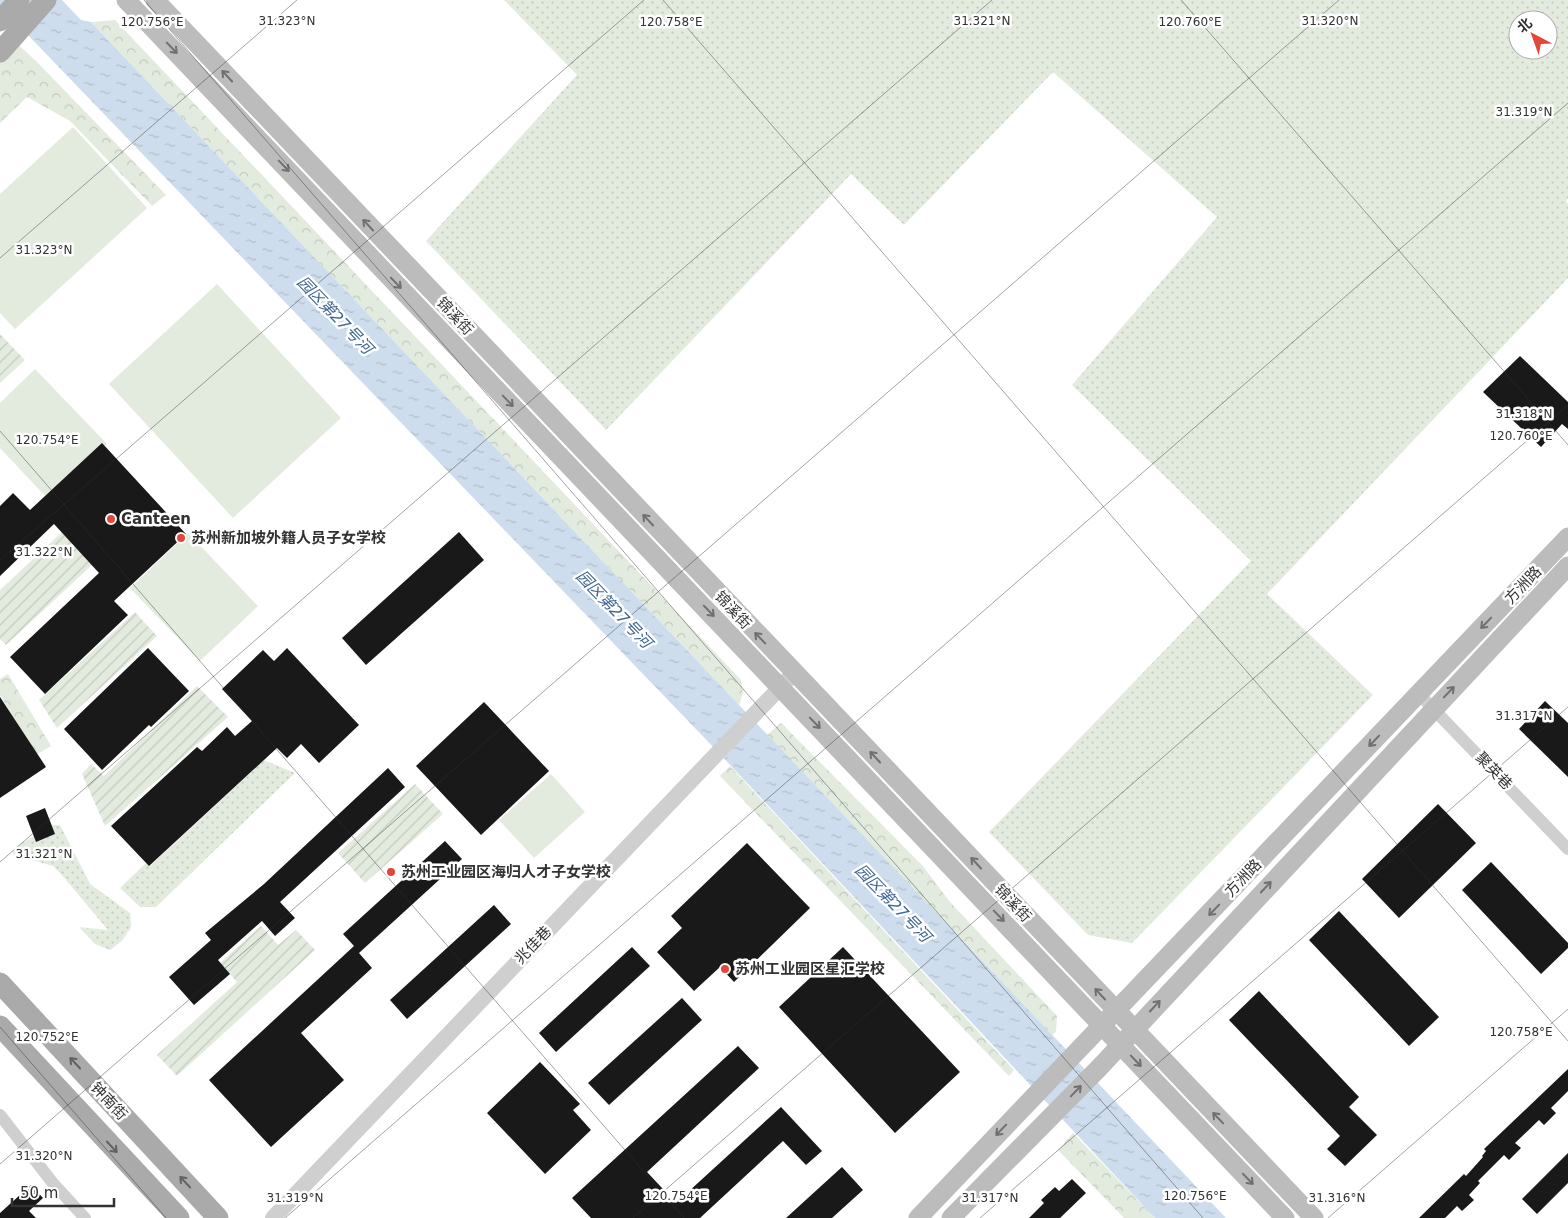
<svg xmlns="http://www.w3.org/2000/svg" width="1568" height="1218" font-family="'DejaVu Sans','Noto Sans SC',sans-serif">
<style>
.grass{fill:url(#grass-dots);fill-rule:evenodd}
.forest{fill:url(#forest-crowns)}
.park{fill:#e3ebde}
.garden{fill:url(#garden-furrows)}
.water{fill:url(#water-ripples)}
.building{fill:#191919}
.lines{fill:none;stroke-linecap:round;stroke-linejoin:round}
.minor{stroke:#cfcfcf;stroke-width:12}
.tertiary{stroke:#cfcfcf;stroke-width:16}
.secondary{stroke:#bcbcbc;stroke-width:19}
.primary{stroke:#aaa;stroke-width:21}
.oneway{stroke:#707070}
.oneway2{stroke:#626262}
.ticks{fill:none;stroke:#323232;stroke-width:1;stroke-opacity:0.45}
.poi-dot{fill:#e3473b;stroke:#fff;stroke-width:2}
.labels{text-anchor:middle;dominant-baseline:central;stroke-width:5;stroke-linejoin:round;paint-order:stroke}
.street-label{font-size:15px;fill:#323232;stroke:#fff}
.poi-label{font-size:15px;font-weight:bold;fill:#323232;stroke:#fff;text-anchor:start}
.water-label{font-size:16px;font-style:italic;fill:#406794;stroke:#fff}
.ticks-label{font-size:12px;text-anchor:middle;fill:#323232;stroke:#fff;stroke-width:5;stroke-linejoin:round;paint-order:stroke}
</style>
<defs>
<pattern id="grass-dots" width="8" height="8" patternUnits="userSpaceOnUse" patternTransform="scale(1.25)"><rect width="8" height="8" fill="#e3ebde"/><path d="M2 2h.1M6 6h.1" fill="none" stroke="#c3cabf" stroke-width="1.8" stroke-linecap="round"/></pattern>
<pattern id="forest-crowns" width="20" height="18" patternUnits="userSpaceOnUse" patternTransform="scale(1.25)"><rect width="20" height="18" fill="#e3ebde"/><path d="M2 6a3 3 0 1 1 6 0M12 15a3 3 0 1 1 6 0" fill="none" stroke="#c3cabf"/></pattern>
<pattern id="garden-furrows" width="10" height="10" patternUnits="userSpaceOnUse" patternTransform="scale(1.25)"><rect width="10" height="10" fill="#e3ebde"/><path d="M-1 1l2-2M0 10L10 0M9 11l2-2" fill="none" stroke="#c3cabf"/></pattern>
<pattern id="water-ripples" width="26" height="14" patternUnits="userSpaceOnUse" patternTransform="scale(1.25)"><rect width="26" height="14" fill="#cedded"/><path d="M2 4q2-2 4 0t4 0M15 11q2-2 4 0t4 0" fill="none" stroke="#b1becc"/></pattern>
</defs>
<rect width="100%" height="100%" fill="#fff"/>
<g class="grass">
<path d="M 504,0 L 1568,0 L 1568,198 L 1566,201 L 1568,204 L 1568,278 L 1267,594 L 1373,695 L 1132,943 L 1088,935 L 989,832 L 1251,561 L 1072,385 L 1217,217 L 1053,72 L 904,225 L 851,174 L 606,430 L 426,241 L 577,75 ZM 1518,20 L 1548,20 L 1548,50 L 1518,50 Z"/>
<path d="M 264,760 L 295,773 L 156,907 L 140,907 L 120,888 L 146,863 L 150,866 Z"/>
<path d="M 51,825 L 60,825 L 90,884 L 130,913 L 131,927 L 122,941 L 110,950 L 95,944 L 79,927 L 108,930 L 61,874 L 53,866 L 13,855 L 14,848 L 34,836 L 36,842 L 55,834 Z"/>
</g>
<g class="forest">
<path d="M 115,20 L 741,680 L 743,693 L 739,705 L 91,22 Z"/>
<path d="M 12,39 L 36,61 L 166,195 L 152,206 L 70,121 L 27,97 L 0,123 L 0,52 Z"/>
<path d="M 8,674 L 51,746 L 36,755 L 0,695 L 0,679 Z"/>
<path d="M 781,723 L 922,865 L 950,902 L 1057,1016 L 1056,1032 L 1052,1035 L 767,735 Z"/>
<path d="M 730,766 L 1014,1070 L 1009,1076 L 720,776 Z"/>
<path d="M 1073,1133 L 1155,1218 L 1124,1218 L 1058,1150 Z"/>
</g>
<g class="park">
<path d="M 73,127 L 147,208 L 15,329 L 0,313 L 0,194 Z"/>
<path d="M 217,284 L 341,418 L 233,518 L 109,384 Z"/>
<path d="M 35,369 L 107,444 L 49,500 L 0,448 L 0,403 Z"/>
<path d="M 188,533 L 258,606 L 200,661 L 130,588 Z"/>
<path d="M 551,774 L 585,812 L 534,858 L 499,820 Z"/>
</g>
<g class="garden">
<path d="M 0,334 L 25,360 L 0,383 Z"/>
<path d="M 62,532 L 92,565 L 6,645 L 0,639 L 0,590 Z"/>
<path d="M 135,612 L 157,636 L 57,728 L 39,700 Z"/>
<path d="M 197,686 L 228,717 L 105,826 L 82,774 L 91,764 L 104,776 Z"/>
<path d="M 415,784 L 443,814 L 365,883 L 338,853 Z"/>
<path d="M 261,926 L 278,945 L 296,930 L 315,950 L 177,1076 L 157,1055 L 237,982 L 220,963 Z"/>
</g>
<path class="water" d="M 0,0 L 62,0 L 81,20 L 91,22 L 1226,1218 L 1155,1218 L 718,752 L 0,6 Z"/>
<g class="building">
<path d="M 1520,356 L 1568,402 L 1568,429 L 1562,424 L 1541,447 L 1483,392 Z"/>
<path d="M 102,443 L 186,534 L 114,601 L 128,615 L 45,694 L 10,657 L 99,573 L 54,524 L 0,576 L 0,506 L 13,493 L 30,510 Z"/>
<path d="M 459,532 L 484,560 L 366,665 L 342,638 Z"/>
<path d="M 148,648 L 189,691 L 151,727 L 149,725 L 102,770 L 64,729 Z"/>
<path d="M 287,648 L 359,725 L 319,763 L 301,744 L 287,758 L 277,748 L 149,866 L 111,826 L 197,747 L 202,751 L 227,727 L 235,736 L 252,721 L 222,689 L 263,650 L 274,661 Z"/>
<path d="M 0,697 L 46,767 L 0,798 Z"/>
<path d="M 1545,701 L 1568,723 L 1568,777 L 1519,729 Z"/>
<path d="M 484,702 L 549,771 L 481,835 L 416,766 Z"/>
<path d="M 388,768 L 405,787 L 280,902 L 295,918 L 275,936 L 262,921 L 218,960 L 230,974 L 194,1005 L 169,977 L 211,940 L 205,933 L 264,884 Z"/>
<path d="M 1438,804 L 1476,843 L 1399,918 L 1362,879 Z"/>
<path d="M 45,808 L 55,834 L 36,842 L 26,816 Z"/>
<path d="M 445,841 L 462,859 L 359,953 L 372,968 L 301,1033 L 344,1080 L 271,1147 L 209,1080 L 354,946 L 343,934 Z"/>
<path d="M 747,843 L 810,908 L 734,982 L 720,967 L 694,991 L 657,952 L 682,928 L 671,916 Z"/>
<path d="M 1491,862 L 1568,943 L 1568,948 L 1541,974 L 1462,890 Z"/>
<path d="M 494,905 L 511,924 L 407,1019 L 390,1000 Z"/>
<path d="M 1339,911 L 1439,1017 L 1409,1046 L 1309,940 Z"/>
<path d="M 632,947 L 650,966 L 556,1052 L 539,1033 Z"/>
<path d="M 843,947 L 960,1072 L 895,1133 L 779,1007 Z"/>
<path d="M 1259,991 L 1359,1097 L 1349,1107 L 1377,1135 L 1345,1166 L 1327,1149 L 1340,1136 L 1229,1020 Z"/>
<path d="M 682,998 L 702,1020 L 609,1105 L 588,1083 Z"/>
<path d="M 738,1046 L 759,1068 L 647,1172 L 676,1203 L 781,1107 L 822,1151 L 806,1165 L 783,1141 L 700,1218 L 591,1218 L 572,1198 Z"/>
<path d="M 540,1062 L 580,1104 L 573,1110 L 591,1130 L 545,1174 L 487,1113 Z"/>
<path d="M 1568,1069 L 1568,1091 L 1551,1108 L 1556,1113 L 1544,1125 L 1539,1120 L 1515,1143 L 1521,1148 L 1509,1160 L 1504,1155 L 1478,1181 L 1480,1183 L 1469,1195 L 1474,1200 L 1462,1211 L 1457,1206 L 1445,1218 L 1419,1218 L 1464,1174 L 1466,1176 L 1483,1157 L 1482,1156 L 1486,1151 L 1484,1149 Z"/>
<path d="M 1568,1153 L 1568,1183 L 1537,1214 L 1522,1199 Z"/>
<path d="M 842,1167 L 863,1190 L 832,1218 L 786,1218 Z"/>
<path d="M 1072,1179 L 1086,1193 L 1060,1218 L 1029,1218 L 1044,1203 L 1041,1200 L 1055,1187 L 1059,1191 Z"/>
<path d="M 31,1185 L 43,1198 L 29,1211 L 36,1218 L 0,1218 L 0,1213 Z"/>
</g>
<g class="lines">
<g class="minor">
<path d="M 1419,694 L 1568,849"/>
<path d="M 0,1115 L 52,1182 L 85,1218"/>
</g>
<path class="tertiary" d="M 273,1218 L 794,673"/>
<g class="secondary">
<path d="M 126,0 L 1285,1218"/>
<path d="M 155,0 L 1314,1218"/>
<path d="M 918,1218 L 1568,537"/>
<path d="M 951,1218 L 1099,1068 L 1568,566"/>
</g>
<g class="primary">
<path d="M 0,21 L 19,0"/>
<path d="M 0,52 L 46,0"/>
<path d="M 0,983 L 218,1218"/>
<path d="M 0,1026 L 179,1218"/>
</g>
</g>
<defs><path id="oneway-shaft" d="M-6 0H5M1.5-3L5.5 0L1.5 3" fill="none" stroke-width="1.6" stroke-linecap="round" stroke-linejoin="round" transform="scale(1.25)"/></defs>
<g class="oneway">
<use href="#oneway-shaft" transform="translate(172 48) rotate(46)"/>
<use href="#oneway-shaft" transform="translate(227 76) rotate(-133)"/>
<use href="#oneway-shaft" transform="translate(284 166) rotate(46)"/>
<use href="#oneway-shaft" transform="translate(368 225) rotate(-133)"/>
<use href="#oneway-shaft" transform="translate(396 283) rotate(46)"/>
<use href="#oneway-shaft" transform="translate(508 401) rotate(46)"/>
<use href="#oneway-shaft" transform="translate(648 520) rotate(-133)"/>
<use href="#oneway-shaft" transform="translate(709 611) rotate(46)"/>
<use href="#oneway-shaft" transform="translate(1486 623) rotate(134)"/>
<use href="#oneway-shaft" transform="translate(760 638) rotate(-134)"/>
<use href="#oneway-shaft" transform="translate(1449 692) rotate(-46)"/>
<use href="#oneway-shaft" transform="translate(815 723) rotate(46)"/>
<use href="#oneway-shaft" transform="translate(1374 741) rotate(134)"/>
<use href="#oneway-shaft" transform="translate(875 757) rotate(-133)"/>
<use href="#oneway-shaft" transform="translate(976 863) rotate(-133)"/>
<use href="#oneway-shaft" transform="translate(1266 887) rotate(-47)"/>
<use href="#oneway-shaft" transform="translate(1214 910) rotate(134)"/>
<use href="#oneway-shaft" transform="translate(999 916) rotate(46)"/>
<use href="#oneway-shaft" transform="translate(1100 994) rotate(-133)"/>
<use href="#oneway-shaft" transform="translate(1155 1006) rotate(-47)"/>
<use href="#oneway-shaft" transform="translate(1136 1061) rotate(46)"/>
<use href="#oneway-shaft" transform="translate(1076 1091) rotate(-46)"/>
<use href="#oneway-shaft" transform="translate(1218 1118) rotate(-134)"/>
<use href="#oneway-shaft" transform="translate(1001 1130) rotate(134)"/>
<use href="#oneway-shaft" transform="translate(1248 1179) rotate(46)"/>
</g>
<g class="oneway2">
<use href="#oneway-shaft" transform="translate(75 1063) rotate(-133)"/>
<use href="#oneway-shaft" transform="translate(112 1147) rotate(47)"/>
<use href="#oneway-shaft" transform="translate(185 1182) rotate(-133)"/>
</g>
<path class="ticks" d="M 144,0 L 1203,1218M 663,0 L 1568,1041M 1181,0 L 1568,445M 0,258 L 297,0M 0,431 L 684,1218M 0,560 L 644,0M 0,862 L 992,0M 0,1027 L 166,1218M 0,1164 L 1339,0M 285,1218 L 1568,103M 633,1218 L 1568,405M 980,1218 L 1568,707M 1328,1218 L 1568,1009"/>
<g class="poi-dot">
<circle cx="111" cy="519" r="5"/>
<circle cx="181" cy="538" r="5"/>
<circle cx="391" cy="872" r="5"/>
<circle cx="725" cy="969" r="5"/>
</g>
<g class="labels">
<g class="street-label">
<text transform="translate(455 316) rotate(47)">锦溪街</text>
<text transform="translate(1523 585) rotate(-46)">方洲路</text>
<text transform="translate(733 610) rotate(47)">锦溪街</text>
<text transform="translate(1494 771) rotate(46)">聚英巷</text>
<text transform="translate(1243 878) rotate(-46)">方洲路</text>
<text transform="translate(1013 903) rotate(47)">锦溪街</text>
<text transform="translate(533 945) rotate(-46)">兆佳巷</text>
<text transform="translate(109 1101) rotate(47)">钟南街</text>
</g>
<g class="poi-label">
<text x="121" y="519">Canteen</text>
<text x="191" y="538">苏州新加坡外籍人员子女学校</text>
<text x="401" y="872">苏州工业园区海归人才子女学校</text>
<text x="735" y="969">苏州工业园区星汇学校</text>
</g>
<g class="water-label">
<text transform="translate(335 315) rotate(46)">园区第27号河</text>
<text transform="translate(614 609) rotate(46)">园区第27号河</text>
<text transform="translate(893 903) rotate(46)">园区第27号河</text>
</g>
</g>
<g class="ticks-label">
<text x="287" y="25">31.323°N</text>
<text x="1330" y="25">31.320°N</text>
<text x="982" y="25">31.321°N</text>
<text x="152" y="26">120.756°E</text>
<text x="671" y="26">120.758°E</text>
<text x="1190" y="26">120.760°E</text>
<text x="1524" y="116">31.319°N</text>
<text x="44" y="254">31.323°N</text>
<text x="1524" y="418">31.318°N</text>
<text x="1521" y="440">120.760°E</text>
<text x="47" y="444">120.754°E</text>
<text x="44" y="556">31.322°N</text>
<text x="1524" y="720">31.317°N</text>
<text x="44" y="858">31.321°N</text>
<text x="1521" y="1036">120.758°E</text>
<text x="47" y="1041">120.752°E</text>
<text x="44" y="1160">31.320°N</text>
<text x="676" y="1200">120.754°E</text>
<text x="1195" y="1200">120.756°E</text>
<text x="295" y="1202">31.319°N</text>
<text x="990" y="1202">31.317°N</text>
<text x="1337" y="1202">31.316°N</text>
</g>
<g transform="translate(1533 35) rotate(319)"><circle r="24" fill="#ffffff" stroke="#adadad"/>
<path d="M0-4L9 19L0 12L-9 19Z" fill="#e3473b"/>
<text y="-8" font-size="14" font-weight="bold" text-anchor="middle" fill="#323232">北</text>
</g>
<path d="M12 1198v8h102v-8" fill="none" stroke="#323232" stroke-width="2.5"/>
<text x="20" y="1198" font-size="15" fill="#323232" stroke="#ffffff" stroke-width="4" paint-order="stroke">50 m</text>
</svg>
